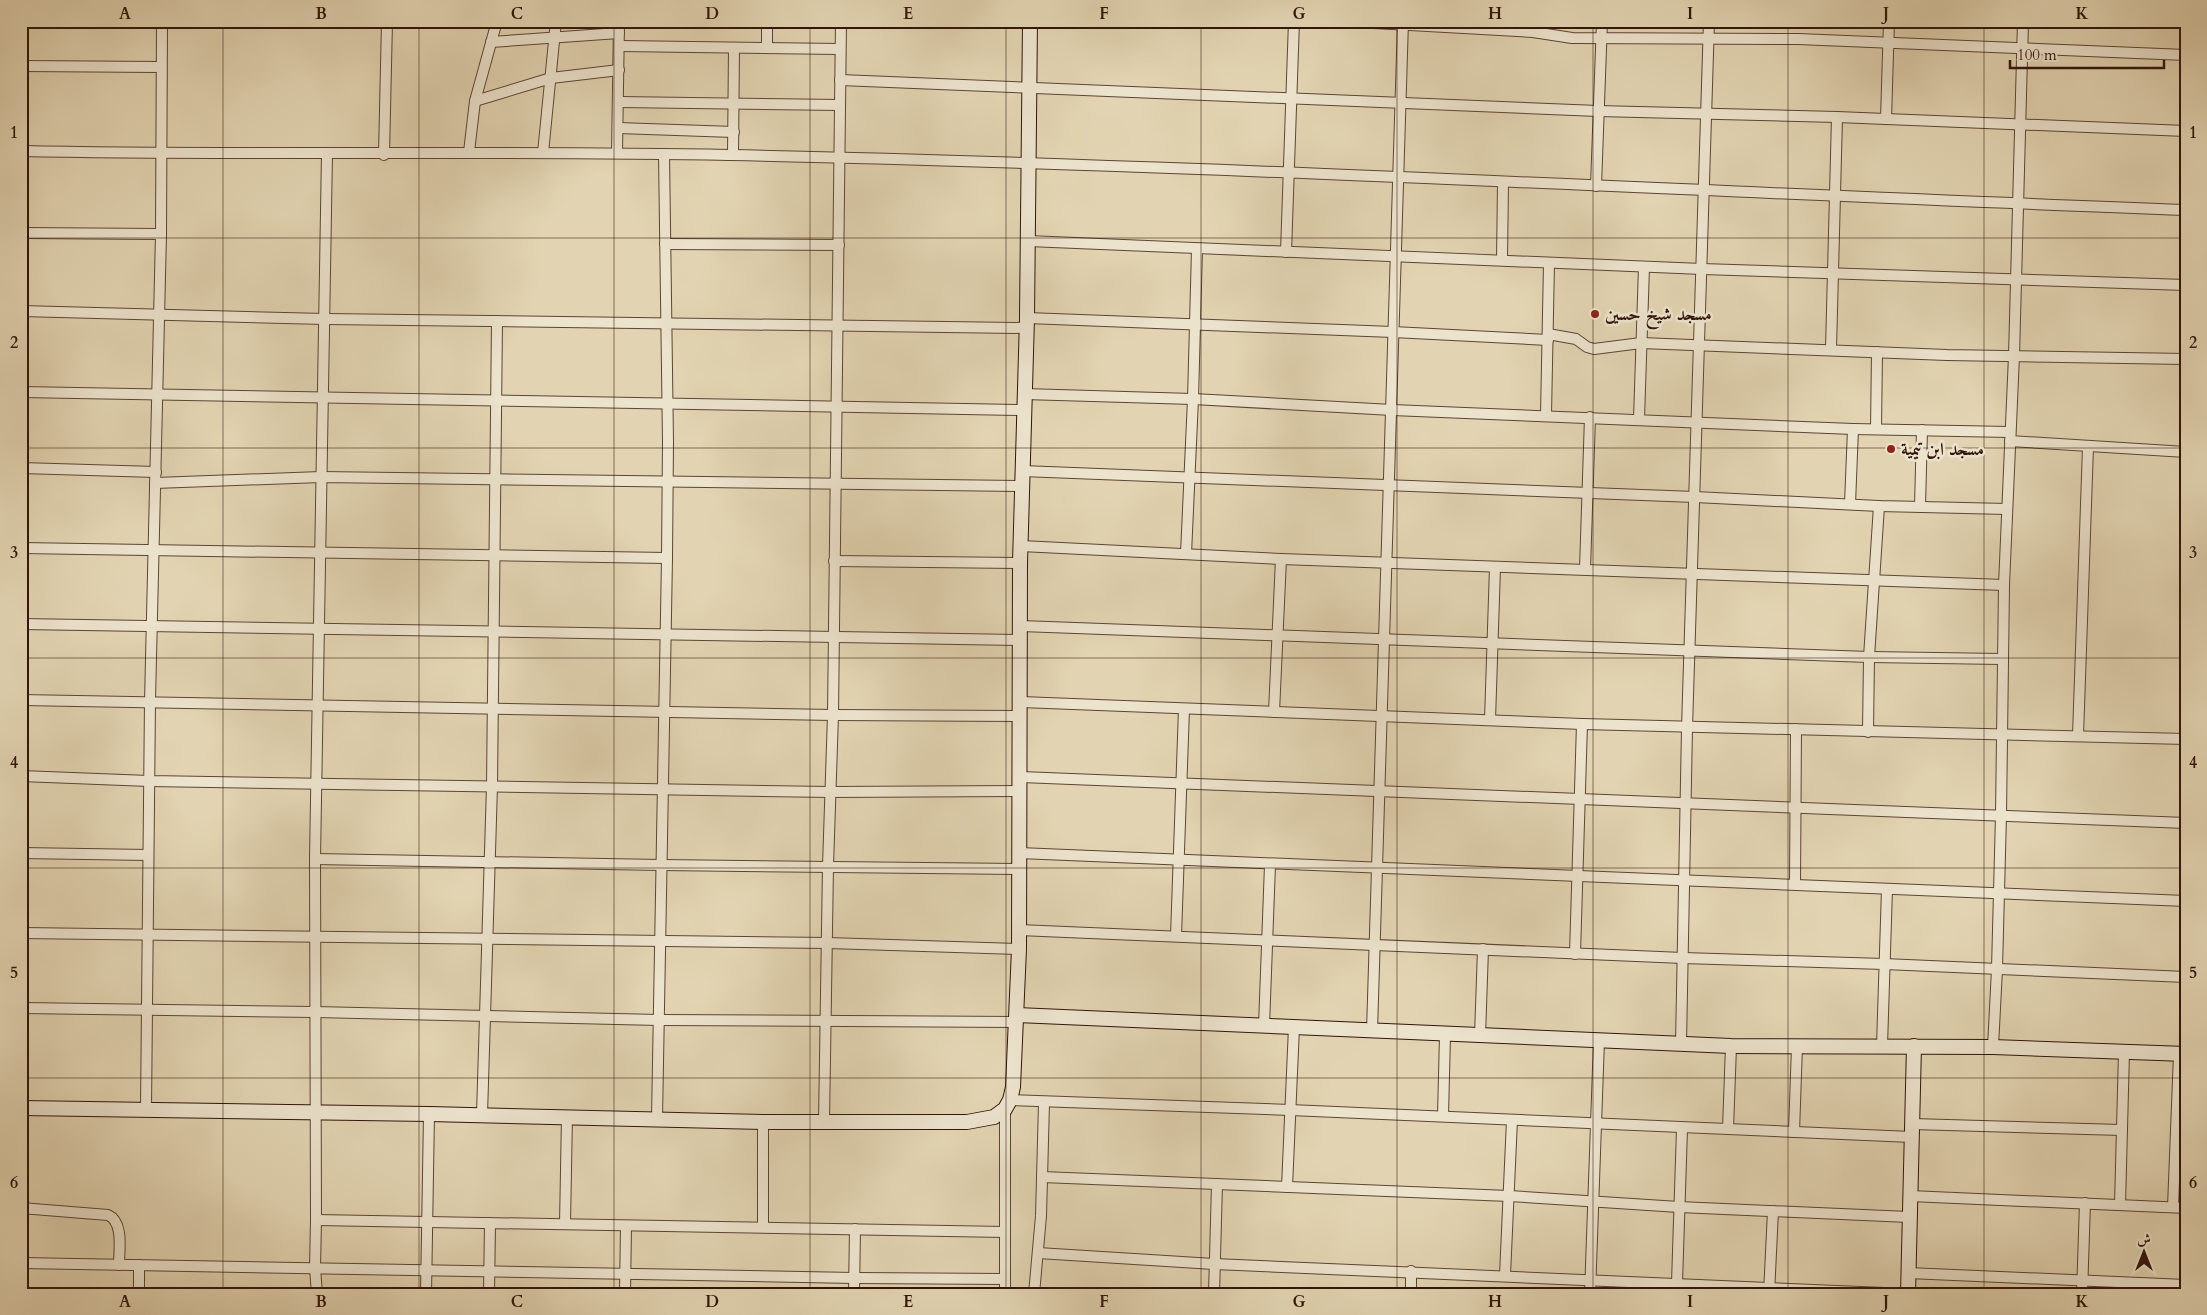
<svg xmlns="http://www.w3.org/2000/svg" width="2207" height="1315" font-family="Cardo,Amiri,serif">
<style>
.lines{fill:none;stroke-linecap:round;stroke-linejoin:round}
.street-casing{stroke:#5d4534;stroke-width:12}
.secondary-casing{stroke:#31150a;stroke-width:16}
.street{stroke:#ece3cd;stroke-width:10}
.secondary{stroke:#ece3cd;stroke-width:14}
.grid{fill:none;stroke:#31150a;stroke-width:1;stroke-opacity:0.55}
.poi-dot{fill:#8f2418;stroke:#ece3cd;stroke-width:2}
.labels{text-anchor:middle;dominant-baseline:central;stroke-width:5;stroke-linejoin:round;paint-order:stroke}
.poi-label{font-size:18px;font-weight:bold;fill:#31150a;stroke:#ece3cd;text-anchor:start}
.neatline{fill:none;stroke:#31150a;stroke-width:2}
.grid-label{font-size:16px;text-anchor:middle;font-weight:bold;fill:#31150a}
</style>
<rect width="100%" height="100%" fill="#e2d4b2"/>
<filter id="stains"><feTurbulence type="fractalNoise" baseFrequency=".004" numOctaves="4"/><feColorMatrix values="0 0 0 0 .2 0 0 0 0 .09 0 0 0 0 .02 0 0 0 .5 -.17"/></filter>
<radialGradient id="worn" r=".72"><stop offset=".6" stop-color="#630" stop-opacity="0"/><stop offset="1" stop-color="#630" stop-opacity=".3"/></radialGradient>
<g class="lines">
<defs>
<g id="street">
<path d="M 767,21 L 767,48"/>
<path d="M 1338,21 L 1533,32 L 1572,38 L 1798,39 L 2186,55"/>
<path d="M 491,42 L 619,33"/>
<path d="M 620,46 L 840,49"/>
<path d="M 21,66 L 161,67"/>
<path d="M 840,80 L 1598,111 L 1837,117 L 2186,131"/>
<path d="M 475,101 L 551,78 L 619,70"/>
<path d="M 619,102 L 840,105"/>
<path d="M 1886,119 L 1889,21"/>
<path d="M 618,128 L 734,132"/>
<path d="M 21,151 C 257,156 493,150 729,155 C 1215,165 1700,192 2186,210"/>
<path d="M 469,152 L 475,101 L 497,21"/>
<path d="M 543,153 L 556,21"/>
<path d="M 617,153 L 619,21"/>
<path d="M 384,155 L 387,21"/>
<path d="M 733,155 L 734,48"/>
<path d="M 1596,186 L 1602,21"/>
<path d="M 21,233 L 161,234"/>
<path d="M 1028,241 L 1702,269 L 2186,285"/>
<path d="M 665,244 L 839,245"/>
<path d="M 1286,252 L 1294,21"/>
<path d="M 1502,260 L 1503,183"/>
<path d="M 21,311 L 325,319 L 1027,328"/>
<path d="M 1027,318 L 1393,332 L 1548,340"/>
<path d="M 1548,334 L 1576,339 L 1587,347 L 1594,349 L 1641,343 L 1947,355 L 2186,359"/>
<path d="M 1831,349 L 1837,117"/>
<path d="M 21,392 L 1023,410"/>
<path d="M 1024,394 L 1193,399 L 1392,410 L 1853,429 L 2010,432"/>
<path d="M 1546,415 L 1549,263"/>
<path d="M 1639,419 L 1644,267"/>
<path d="M 1876,429 L 1877,352"/>
<path d="M 2010,441 L 2186,452"/>
<path d="M 21,468 L 156,472"/>
<path d="M 1022,471 L 1695,497 L 1879,506 L 2007,509"/>
<path d="M 155,483 L 321,477 L 1022,486"/>
<path d="M 1850,504 L 1853,429"/>
<path d="M 1920,506 L 1922,430"/>
<path d="M 1021,546 L 1281,559 L 2004,585"/>
<path d="M 21,548 L 667,558 L 668,442 L 664,154"/>
<path d="M 1186,554 L 1193,399 L 1197,249"/>
<path d="M 834,561 L 1020,563"/>
<path d="M 1585,569 L 1590,417"/>
<path d="M 21,624 L 1020,640"/>
<path d="M 1021,626 L 1869,657 L 2002,659"/>
<path d="M 21,700 L 833,715 L 1021,716"/>
<path d="M 1021,702 L 1582,724 L 2186,739"/>
<path d="M 1274,712 L 1281,559"/>
<path d="M 1490,720 L 1495,567"/>
<path d="M 1868,732 L 1869,657 L 1879,506"/>
<path d="M 2078,736 L 2088,447"/>
<path d="M 21,776 L 149,781 L 830,792 L 1020,791"/>
<path d="M 1021,777 L 2186,823"/>
<path d="M 21,853 L 148,855"/>
<path d="M 1019,853 L 2186,901"/>
<path d="M 315,859 L 661,865 L 1019,869"/>
<path d="M 1795,884 L 1796,729"/>
<path d="M 1019,930 L 1683,958 L 1884,964 L 2186,977"/>
<path d="M 21,933 L 828,943 L 1019,949"/>
<path d="M 1176,936 L 1184,709"/>
<path d="M 1575,954 L 1582,724"/>
<path d="M 21,1008 L 315,1012 L 659,1020 L 1017,1022"/>
<path d="M 1264,1026 L 1270,865"/>
<path d="M 1372,1031 L 1403,21"/>
<path d="M 1480,1036 L 1483,949"/>
<path d="M 1681,1044 L 1687,728 L 1709,21"/>
<path d="M 1882,1046 L 1887,889"/>
<path d="M 1993,1047 L 1997,969 L 2001,815 L 2004,585 L 2014,356 L 2023,21"/>
<path d="M 1010,1100 L 1290,1110 L 1912,1137"/>
<path d="M 146,1109 L 150,701 L 161,234 L 162,21"/>
<path d="M 482,1115 L 492,786 L 497,321"/>
<path d="M 1443,1116 L 1445,1035"/>
<path d="M 657,1119 L 667,558"/>
<path d="M 763,1122 L 763,1227"/>
<path d="M 824,1122 L 828,866 L 833,715 L 841,21"/>
<path d="M 1912,1124 L 2122,1130"/>
<path d="M 1728,1129 L 1731,1046"/>
<path d="M 1794,1132 L 1797,1046"/>
<path d="M 1042,1177 L 1509,1196 L 1679,1207 L 1909,1217"/>
<path d="M 1287,1187 L 1294,1027"/>
<path d="M 1910,1196 L 2186,1208"/>
<path d="M 2120,1205 L 2124,1052"/>
<path d="M 2173,1207 L 2179,1054"/>
<path d="M 21,1208 L 108,1215 C 124,1222 119,1250 119,1265"/>
<path d="M 316,1220 L 1005,1232"/>
<path d="M 565,1224 L 567,1116"/>
<path d="M 1038,1253 L 1214,1264 L 1908,1294"/>
<path d="M 21,1263 L 855,1278 L 1005,1279"/>
<path d="M 139,1265 L 139,1294"/>
<path d="M 1908,1273 L 2186,1285"/>
<path d="M 1505,1275 L 1512,1120"/>
<path d="M 1677,1283 L 1682,1129"/>
<path d="M 317,1294 L 315,1268 L 316,1220 L 315,859 L 327,153"/>
<path d="M 426,1294 L 429,1114"/>
<path d="M 489,1294 L 490,1223"/>
<path d="M 625,1294 L 626,1226"/>
<path d="M 854,1294 L 855,1229"/>
<path d="M 1005,1294 L 1005,1109"/>
<path d="M 1034,1294 L 1041,1216 L 1044,1103"/>
<path d="M 1214,1294 L 1217,1184"/>
<path d="M 1411,1294 L 1411,1271"/>
<path d="M 1590,1294 L 1599,1040"/>
<path d="M 1769,1294 L 1773,1211"/>
<path d="M 2082,1294 L 2085,1203"/>
</g>
<g id="secondary">
<path d="M 1017,1015 L 1731,1046 L 1993,1047 L 2186,1054"/>
<path d="M 21,1108 L 429,1114 L 763,1122 L 967,1122 L 994,1117 L 1005,1109 L 1010,1100 L 1013,1087 L 1019,949 L 1020,563 L 1027,318 L 1030,21"/>
<path d="M 1908,1294 L 1914,1046"/>
</g>
</defs>
<use href="#street" class="street-casing"/>
<use href="#secondary" class="secondary-casing"/>
<use href="#street" class="street"/>
<use href="#secondary" class="secondary"/>
</g>
<path class="grid" d="M 223,21 L 223,1294M 419,21 L 419,1294M 614,21 L 614,1294M 810,21 L 810,1294M 1006,21 L 1006,1294M 1201,21 L 1201,1294M 1397,21 L 1397,1294M 1593,21 L 1593,1294M 1788,21 L 1788,1294M 1984,21 L 1984,1294M 21,238 L 2186,238M 21,448 L 2186,448M 21,658 L 2186,658M 21,868 L 2186,868M 21,1078 L 2186,1078"/>
<g class="poi-dot">
<circle cx="1595" cy="314" r="5"/>
<circle cx="1891" cy="449" r="5"/>
</g>
<g class="labels">
<g class="poi-label">
<text x="1605" y="314">مسجد شيخ حسين</text>
<text x="1901" y="449">مسجد ابن تيمية</text>
</g>
</g>
<rect width="2207" height="1315" fill="none" stroke="#e2d4b2" stroke-width="55"/>
<g transform="translate(2144 1252)" stroke="#ece3cd" stroke-width="4" paint-order="stroke">
<path d="M0-4L9 19L0 12L-9 19Z" fill="#31150a"/>
<text y="-8" font-size="14" font-weight="bold" text-anchor="middle" fill="#31150a">ش</text>
</g>
<path d="M2010 60v8h154v-8" fill="none" stroke="#31150a" stroke-width="2.5"/>
<text x="2017" y="60" font-size="15" fill="#31150a" stroke="#ece3cd" stroke-width="4" paint-order="stroke">100 m</text>
<rect x="28" y="28" width="2152" height="1260" class="neatline"/>
<g class="grid-label">
<text x="125" y="19">A</text>
<text x="321" y="19">B</text>
<text x="517" y="19">C</text>
<text x="712" y="19">D</text>
<text x="908" y="19">E</text>
<text x="1104" y="19">F</text>
<text x="1299" y="19">G</text>
<text x="1495" y="19">H</text>
<text x="1690" y="19">I</text>
<text x="1886" y="19">J</text>
<text x="2082" y="19">K</text>
<text x="14" y="138">1</text>
<text x="2193" y="138">1</text>
<text x="14" y="348">2</text>
<text x="2193" y="348">2</text>
<text x="14" y="558">3</text>
<text x="2193" y="558">3</text>
<text x="14" y="768">4</text>
<text x="2193" y="768">4</text>
<text x="14" y="978">5</text>
<text x="2193" y="978">5</text>
<text x="14" y="1188">6</text>
<text x="2193" y="1188">6</text>
<text x="125" y="1307">A</text>
<text x="321" y="1307">B</text>
<text x="517" y="1307">C</text>
<text x="712" y="1307">D</text>
<text x="908" y="1307">E</text>
<text x="1104" y="1307">F</text>
<text x="1299" y="1307">G</text>
<text x="1495" y="1307">H</text>
<text x="1690" y="1307">I</text>
<text x="1886" y="1307">J</text>
<text x="2082" y="1307">K</text>
</g>
<rect width="100%" height="100%" filter="url(#stains)"/>
<rect width="100%" height="100%" fill="url(#worn)"/>
</svg>
